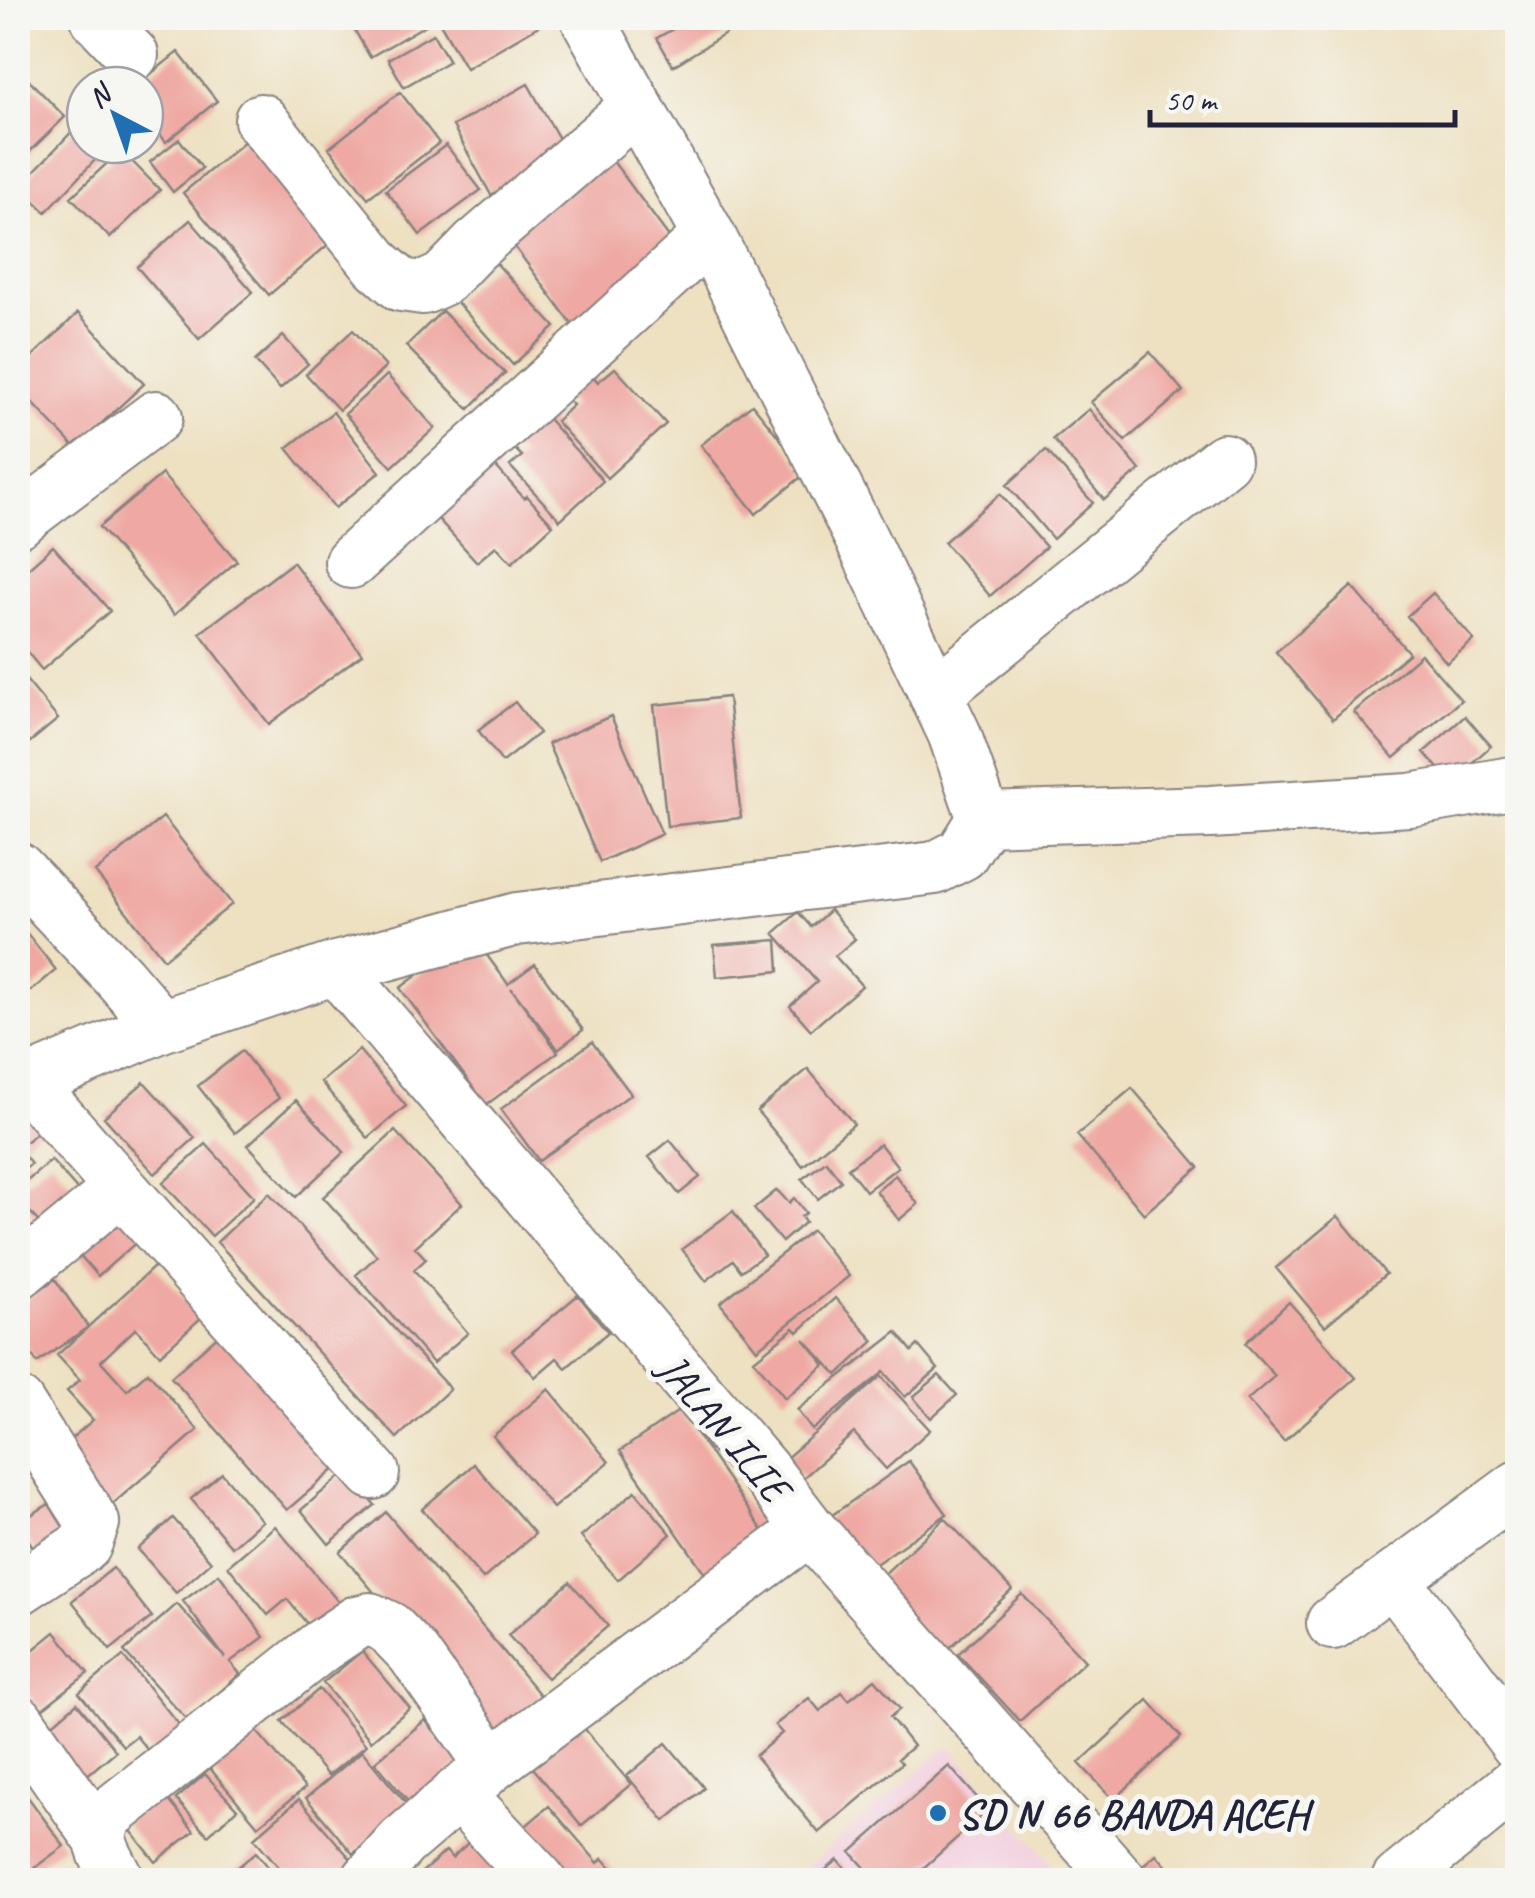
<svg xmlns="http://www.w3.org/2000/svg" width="1535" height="1898" font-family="Caveat,sans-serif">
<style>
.built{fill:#f3cfdf}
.building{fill:#efa8a3}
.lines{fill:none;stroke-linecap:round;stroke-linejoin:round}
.minor-casing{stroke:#88827e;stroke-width:56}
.minor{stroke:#fff;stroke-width:52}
.poi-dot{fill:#1f6fb2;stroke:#f6f6f2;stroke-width:4}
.labels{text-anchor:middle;stroke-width:10;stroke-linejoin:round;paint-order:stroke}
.street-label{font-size:42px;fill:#22223b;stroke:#f6f6f2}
.poi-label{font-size:42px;font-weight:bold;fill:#22223b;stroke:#f6f6f2;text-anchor:start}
</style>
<rect width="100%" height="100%" fill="#f6f6f2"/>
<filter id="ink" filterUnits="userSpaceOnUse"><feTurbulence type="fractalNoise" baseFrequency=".01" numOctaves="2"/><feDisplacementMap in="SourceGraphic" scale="20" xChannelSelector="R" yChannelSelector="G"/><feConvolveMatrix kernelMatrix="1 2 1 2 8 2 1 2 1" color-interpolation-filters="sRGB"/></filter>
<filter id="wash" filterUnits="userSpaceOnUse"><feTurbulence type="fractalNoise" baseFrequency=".0048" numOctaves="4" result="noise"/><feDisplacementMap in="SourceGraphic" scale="40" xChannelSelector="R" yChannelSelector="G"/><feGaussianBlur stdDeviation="2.25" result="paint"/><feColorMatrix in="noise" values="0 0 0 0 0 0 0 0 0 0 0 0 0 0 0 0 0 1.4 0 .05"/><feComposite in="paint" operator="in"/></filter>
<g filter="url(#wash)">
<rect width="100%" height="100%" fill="#eee1c2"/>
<!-- built -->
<path class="built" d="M949,1745L1065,1880H791Z"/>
<g id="blocks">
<!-- building -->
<path class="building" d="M353,18H426L429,23L370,57L349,20Z
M437,18H538L542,24L466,68Z
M673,18H747L748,20L673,66L657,38L678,26Z
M433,34L449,61L404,87L388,59Z
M178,52L217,101L166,142L145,115V85H137Z
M18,69L65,117L18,163Z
M528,84L567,153L491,195L453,126Z
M400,92L439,143L368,198L329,148Z
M83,120L85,122V145H109L46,212L19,187Z
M179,139L202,168L173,192L150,162Z
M246,140L331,242L269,295L183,193Z
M446,145L481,190L420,235L386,190Z
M121,150L160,190L110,238L71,197Z
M607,153L678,249L574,327L503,231Z
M190,220L253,292L199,339L137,267Z
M496,263L555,327L513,365L455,300Z
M442,311L505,373L469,409L406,346Z
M78,313L144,384L75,448L18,387V370Z
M353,330L386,367L339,410L306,374Z
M283,336L308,364L280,389L255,361Z
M1150,352L1183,391L1125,441L1091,402Z
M615,368L666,424L607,478L556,421L573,405L561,392L587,369L598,382Z
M387,375L435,428L392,467L345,414Z
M752,404L807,472L756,514L701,445Z
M1089,409L1140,470L1104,500L1053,439Z
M333,412L380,472L335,508L287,448Z
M542,412L603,481L560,520L510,466L522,456L508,442Z
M1046,450L1093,503L1053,539L1007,485Z
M490,460L524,498L527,496L553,525L512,563L496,546L477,562L432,512Z
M162,474L237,561L174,615L99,527Z
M1000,494L1046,547L990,596L944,542Z
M53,546L110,611L42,670L18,641V577Z
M293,562L362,654L269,724L200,633Z
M1352,586L1409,653L1333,719L1276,652Z
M1433,593L1474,640L1447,663L1407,616Z
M1421,654L1461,700L1394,758L1354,712Z
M18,670L58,719L18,752Z
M728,697L741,818L667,826L654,705Z
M515,702L539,733L502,762L478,730Z
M611,716L662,834L600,862L548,744Z
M1465,716L1491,746L1450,782L1424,752Z
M163,817L232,904L164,959L95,872Z
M830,910L855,939L835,956L862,986L811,1030L790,1006L817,982L774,933L798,912L811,927Z
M18,922L56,970L18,1002Z
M472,935L508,984L535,964L583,1030L558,1049L511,988L558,1052L486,1105L400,988Z
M777,940L779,971L717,977L714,945Z
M592,1042L631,1094L539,1161L501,1109Z
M359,1050L406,1106L368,1138L321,1082Z
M242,1051L279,1098L235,1133L198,1086Z
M808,1069L854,1124L803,1166L757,1111Z
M144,1082L195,1138L155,1174L104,1117Z
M1132,1088L1199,1167L1144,1214L1077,1135Z
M296,1100L344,1152L296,1197L248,1145Z
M29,1106L45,1126L18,1148L31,1164L18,1175V1115Z
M395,1131L462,1204L415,1247L426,1259L414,1270L468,1333L433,1363L356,1275L377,1256L323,1197Z
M670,1140L700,1177L679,1194L649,1157Z
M206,1144L254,1197L212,1236L163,1183Z
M880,1144L898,1167L866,1191L848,1168Z
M51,1160L86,1200L48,1233L18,1198V1189Z
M826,1161L841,1181L818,1199L802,1179Z
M895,1175L918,1204L899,1220L876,1191Z
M777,1190L789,1203L794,1198L806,1213L801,1217L805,1222L782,1242L754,1209Z
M269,1193L450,1389L397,1438L217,1242Z
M121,1204L147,1233L98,1276L72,1246Z
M733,1211L764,1255L741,1271L733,1260L706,1281L682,1249Z
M1338,1216L1386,1274L1325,1326L1276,1268Z
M812,1230L849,1276L757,1349L720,1303Z
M155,1266L202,1317L160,1355L136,1328L101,1361L127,1390L148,1372L198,1430L107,1509L57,1451L93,1420L67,1391L80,1380L57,1355Z
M55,1279L88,1327L37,1363L18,1334V1305Z
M578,1295L608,1332L566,1368L557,1358L535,1377L512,1350Z
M835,1298L874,1341L837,1375L804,1339L825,1365L785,1398L754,1360L794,1328L798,1332Z
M1289,1302L1356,1378L1284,1441L1247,1400L1275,1376L1245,1343Z
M897,1332L912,1351L918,1345L938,1369L905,1397L884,1372L812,1430L797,1410Z
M221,1333L337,1467L287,1510L171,1377Z
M939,1375L957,1395L931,1418L913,1397Z
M881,1376L930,1430L886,1469L854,1433L803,1478L785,1459Z
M549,1389L609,1462L553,1508L493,1436Z
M680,1410L770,1541L711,1582L620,1451Z
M909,1461L947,1514L863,1573L825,1520Z
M474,1464L535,1534L483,1579L422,1509Z
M347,1471L375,1505L329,1544L301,1510Z
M222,1473L262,1521L232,1547L191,1499Z
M635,1491L671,1534L618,1580L581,1537Z
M49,1504L75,1546L44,1565L18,1523Z
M386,1512L541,1696L494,1735L340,1552Z
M173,1518L211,1562L176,1593L138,1549Z
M945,1518L1012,1590L939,1658L871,1586Z
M275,1526L341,1605L312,1630L287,1599L268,1615L228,1566Z
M113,1568L152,1617L110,1650L72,1601Z
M219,1574L264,1637L230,1662L240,1674L188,1721L124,1651L177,1604L225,1658L183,1601Z
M570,1582L608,1626L547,1678L508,1635Z
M1022,1594L1085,1661L1020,1721L958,1654Z
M55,1632L88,1673L41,1710L18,1681V1662Z
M362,1651L410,1708L371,1741L323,1683Z
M123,1656L185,1732L154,1758L136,1736L123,1746L79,1693Z
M875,1679L900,1709L890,1717L913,1746L898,1759L902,1763L819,1833L755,1756L782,1733L775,1725L809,1698L820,1711L842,1692L849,1700Z
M319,1689L366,1745L328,1776L282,1721Z
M1148,1700L1181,1737L1114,1800L1079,1763Z
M77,1703L116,1751L79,1782L40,1735Z
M425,1720L461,1763L411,1805L375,1762Z
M578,1721L631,1784L581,1826L529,1763Z
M254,1728L305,1788L258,1826L208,1766Z
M666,1743L704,1788L665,1821L627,1776Z
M362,1751L409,1807L353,1854L306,1798Z
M949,1766L988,1810L910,1880H876L851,1852Z
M205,1774L237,1809L208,1835L176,1799Z
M22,1789L64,1846L18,1880V1792Z
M162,1792L194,1831L156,1862L124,1822Z
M299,1799L356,1865L337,1880H290L254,1838Z
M549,1806L598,1863L603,1858L622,1880H555L515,1835Z
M469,1842L500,1876L495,1880H413L446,1851L452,1858Z
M256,1852L279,1880H238L231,1873Z
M1156,1854L1178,1880H1140L1134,1873Z
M838,1860L855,1880H813Z"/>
</g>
</g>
<g filter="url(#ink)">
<use href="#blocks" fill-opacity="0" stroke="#88827e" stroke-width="2.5"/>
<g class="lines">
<!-- minor casing -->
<g class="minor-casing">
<path id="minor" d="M97,18L132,55
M261,120L378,265L401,285L423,288L443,279L475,246L636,107
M18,521L156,417
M351,562L709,236
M935,694L1224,460
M984,819L1210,812L1410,800L1518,782
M18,869L119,977L161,1026
M336,968L766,1473L809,1529L1120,1880
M27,1082L373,1473
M18,1087L161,1026L336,968L517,919L935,868L962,854L984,819L954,733L861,538L709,236L587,18
M18,1273L121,1188
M18,1404L93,1523L85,1545L18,1589
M1393,1579L1518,1745
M1333,1623L1518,1487
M18,1721L98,1836
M458,1793L539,1880
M118,1880C106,1853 91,1841 109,1814L320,1647L357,1622L370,1619L389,1628L413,1653L492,1765
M368,1880L402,1842L492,1765L809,1529
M1398,1880L1518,1782"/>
</g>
<!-- minor -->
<use href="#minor" class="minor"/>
</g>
</g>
<!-- markers -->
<circle class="poi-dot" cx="938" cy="1813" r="10"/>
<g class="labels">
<!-- street labels -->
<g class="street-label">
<text transform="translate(725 1427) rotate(50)" y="15">JALAN ILIE</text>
</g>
<!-- poi labels -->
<g class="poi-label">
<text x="958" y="1828">SD N 66 BANDA ACEH</text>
</g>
</g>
<!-- margin -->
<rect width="1535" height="1898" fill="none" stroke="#f6f6f2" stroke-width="60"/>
<!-- north arrow -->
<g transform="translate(115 115) rotate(319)"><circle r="48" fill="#f6f6f2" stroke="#a1a1a9" stroke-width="2.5"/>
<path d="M0-8L18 38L0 25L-18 38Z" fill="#1f6fb2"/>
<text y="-15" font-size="28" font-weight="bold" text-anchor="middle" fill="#22223b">N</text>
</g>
<!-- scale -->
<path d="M1150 110v15h305v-15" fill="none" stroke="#22223b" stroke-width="5"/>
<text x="1165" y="110" font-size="30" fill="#22223b" stroke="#f6f6f2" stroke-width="8" paint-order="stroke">50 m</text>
</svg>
